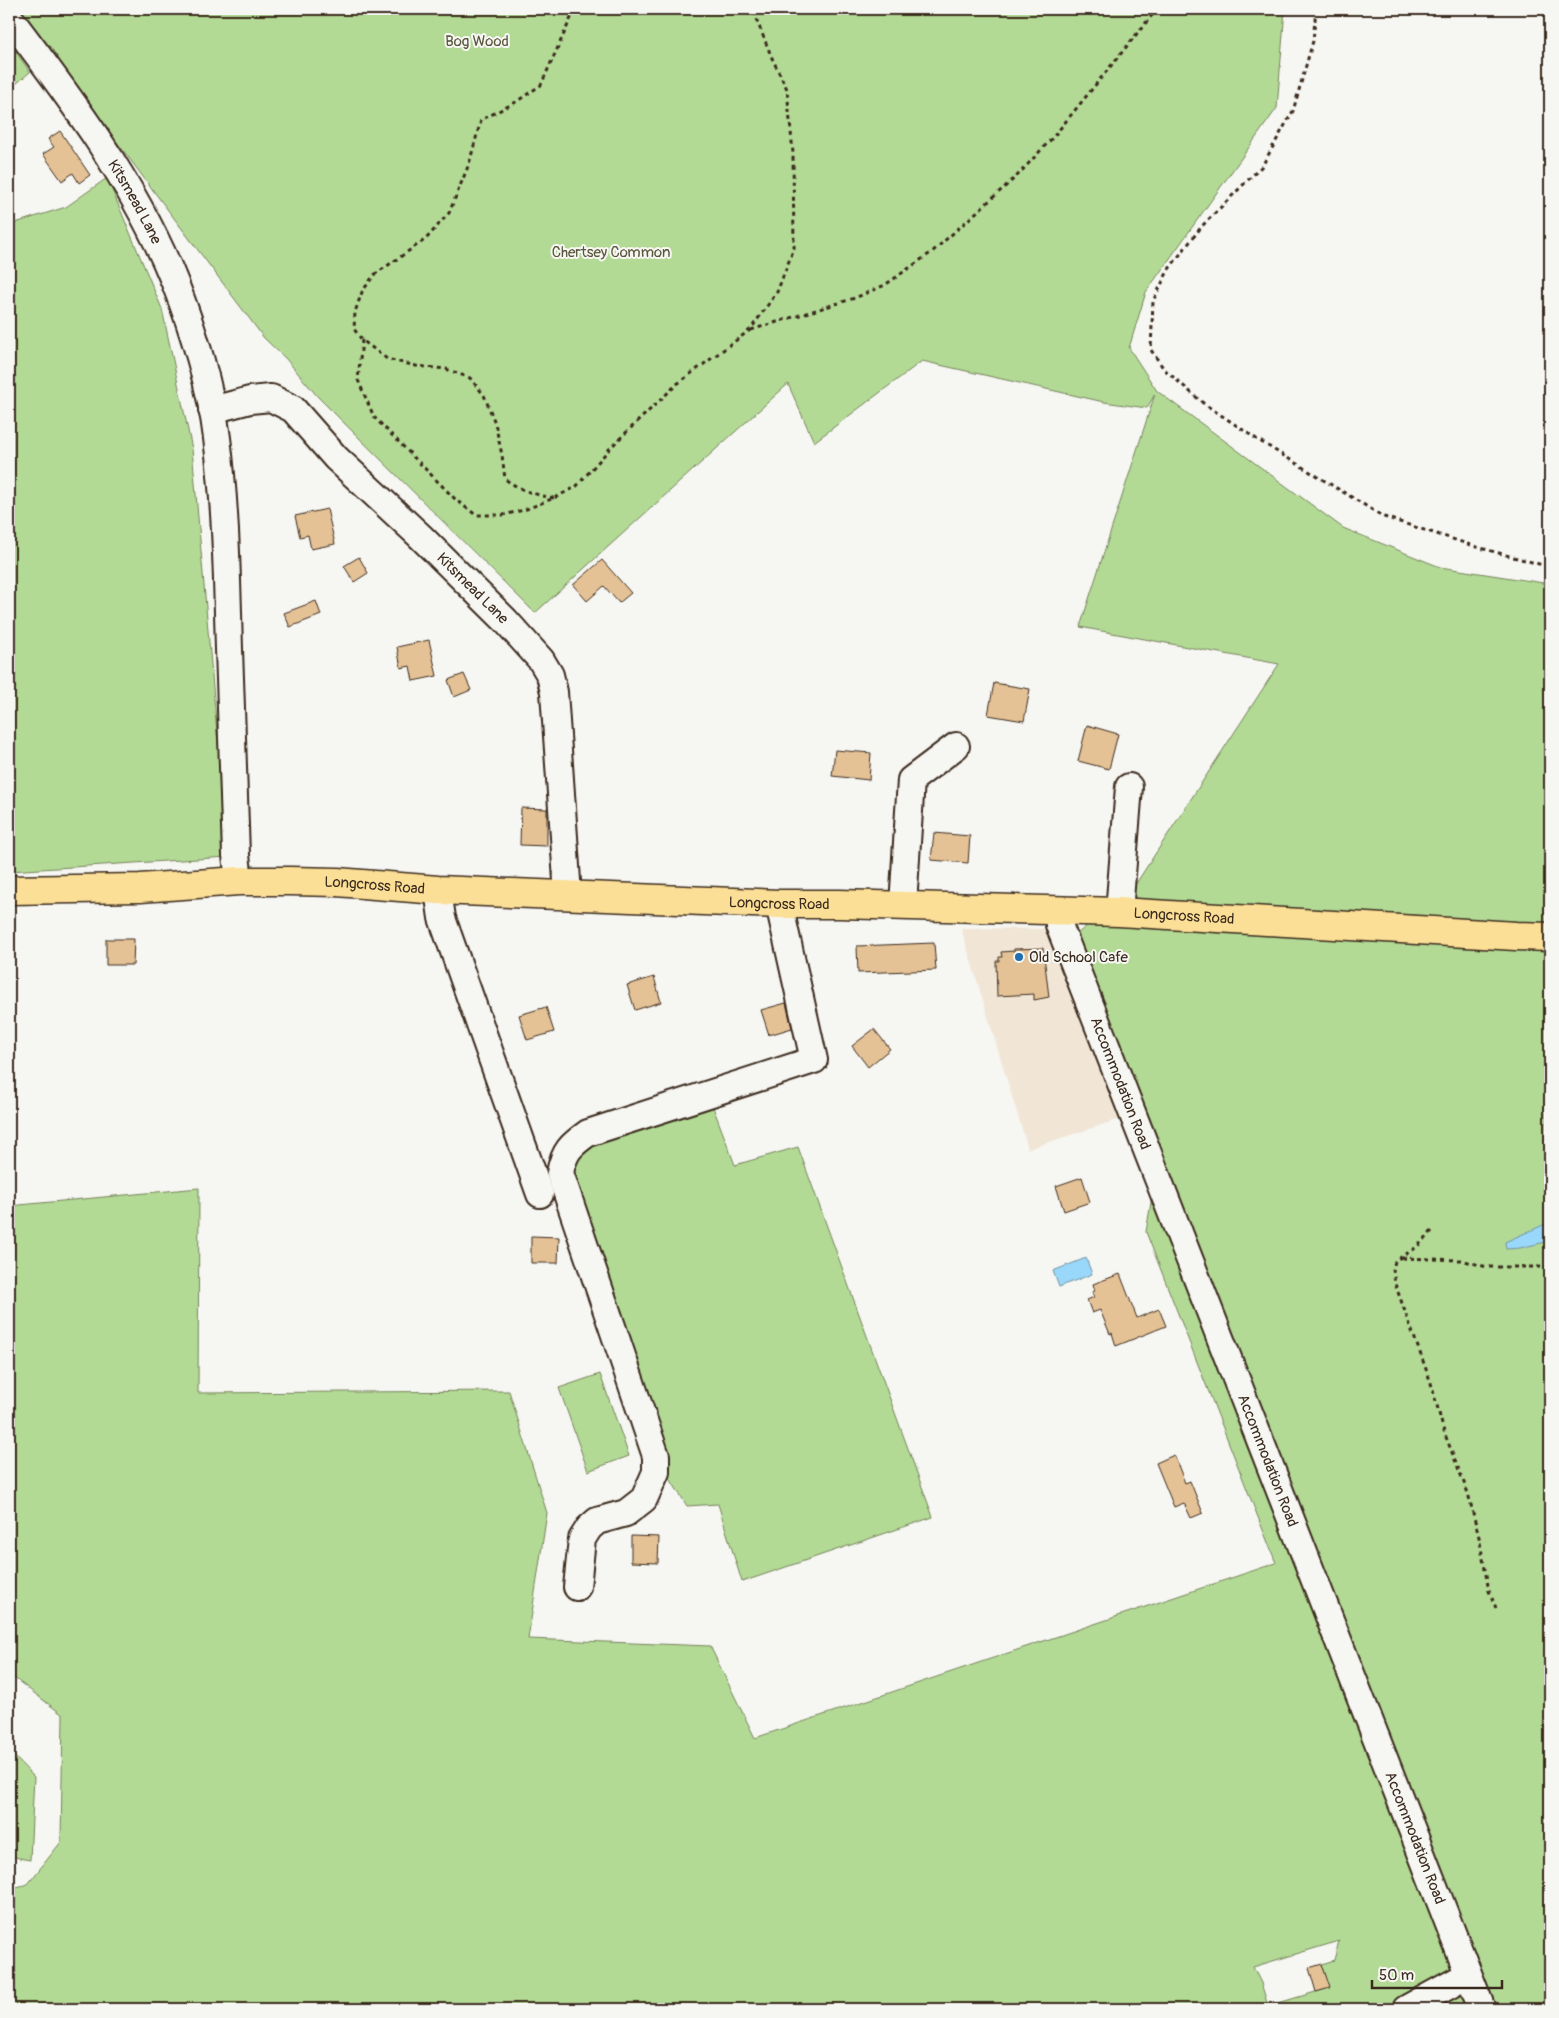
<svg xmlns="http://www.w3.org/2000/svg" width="1559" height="2018" font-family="Pangolin,sans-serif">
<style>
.built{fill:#f1e6d6}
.green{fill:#b2da95;stroke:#76825a;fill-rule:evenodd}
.water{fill:#99d8fa;stroke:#7392a2}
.building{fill:#e4c296;stroke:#3b2a1e}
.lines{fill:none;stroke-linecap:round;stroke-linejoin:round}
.minor-casing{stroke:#3b2a1e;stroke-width:30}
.major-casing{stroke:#3b2a1e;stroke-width:31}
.path{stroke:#3b2a1e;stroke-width:3;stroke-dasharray:4 4;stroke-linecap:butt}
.minor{stroke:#f6f6f2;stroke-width:26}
.major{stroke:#fbdf96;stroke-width:28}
.poi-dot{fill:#1f6fb2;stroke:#f6f6f2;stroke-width:2}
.labels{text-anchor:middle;stroke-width:4;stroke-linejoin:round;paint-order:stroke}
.park-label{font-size:15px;fill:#59563c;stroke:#f6f6f2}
.street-label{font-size:15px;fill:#3b2a1e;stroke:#f6f6f2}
.poi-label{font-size:15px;fill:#3b2a1e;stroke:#f6f6f2;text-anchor:start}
</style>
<rect width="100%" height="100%" fill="#f6f6f2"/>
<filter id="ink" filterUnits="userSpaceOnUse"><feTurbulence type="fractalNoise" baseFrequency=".02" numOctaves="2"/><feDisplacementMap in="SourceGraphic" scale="10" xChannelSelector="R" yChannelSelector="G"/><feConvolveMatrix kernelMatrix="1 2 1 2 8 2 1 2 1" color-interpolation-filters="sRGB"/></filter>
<g filter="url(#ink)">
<!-- built -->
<path class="built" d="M961,928L1055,929L1120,1119L1028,1149Z"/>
<!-- green -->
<path class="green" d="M17,9H1285L1277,108L1146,292L1129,348L1157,391L1343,528L1440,567L1550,584V2009H9V1889L28,1884L61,1842L63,1715L9,1674V1206L199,1188L198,1393L509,1391L547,1513L528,1639L710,1646L755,1738L1276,1563L1146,1232L1160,1149L1077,934L1135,885L1279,664L1080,627L1155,394L1147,408L1104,402L922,361L814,442L788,384L535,613L318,397L286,359L264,338ZM1339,1941L1334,1960L1322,1964L1329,1988L1268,2006L1261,1983L1253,1967Z
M9,42L30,72L9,90Z
M107,178L162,309L192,449L228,857L9,871V225L66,207Z
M708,1094L735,1165L798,1147L933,1517L742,1582L718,1504L687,1506L656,1456L563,1158Z
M600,1374L629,1456L588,1471L559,1388Z
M9,1751L34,1777L30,1860L9,1856Z"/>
<!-- water -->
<path class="water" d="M1550,1222V1241L1520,1248L1506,1249L1505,1242Z
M1086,1258L1092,1274L1059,1287L1053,1271Z"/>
<!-- building -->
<path class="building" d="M60,131L90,175L79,183L73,173L62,181L43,154L54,147L48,139Z
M327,509L335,544L311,549L308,535L300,537L295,516Z
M359,557L368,573L354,582L344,566Z
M602,560L631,593L619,603L604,586L587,601L573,585Z
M316,601L321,615L290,627L284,613Z
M429,640L437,676L413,681L410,666L401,668L397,647Z
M464,674L471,690L454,697L448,680Z
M994,683L1030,689L1024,721L988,715Z
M1087,725L1118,734L1109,769L1078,761Z
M835,750L871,753L869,780L832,776Z
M521,808L547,809V846L520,845Z
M934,833L970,836L968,863L931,860Z
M106,939H134L133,965H106Z
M934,943L936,970L858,973L857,946Z
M1043,948L1049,997L1034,1000V994L997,996L996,961H999V957H1002L1001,952L1014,951V949Z
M654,977L661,1002L635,1010L627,985Z
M786,1003L792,1028L769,1035L761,1010Z
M546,1007L554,1032L527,1040L519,1015Z
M874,1029L890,1049L868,1067L852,1046Z
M1082,1177L1090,1202L1064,1211L1056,1186Z
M531,1236L559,1237L558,1263H531Z
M1120,1274L1137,1318L1159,1309L1166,1326L1116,1346L1112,1333L1110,1334L1100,1310L1092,1313L1087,1300L1094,1297L1092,1292L1095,1291L1093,1284Z
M1174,1455L1185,1483L1190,1481L1203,1513L1191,1518L1184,1503L1174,1507L1156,1463Z
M631,1536L659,1537L658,1563L631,1562Z
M1322,1964L1330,1988L1316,1992L1309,1968Z"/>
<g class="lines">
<!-- minor casing -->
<g class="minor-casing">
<g id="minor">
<path id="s1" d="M9,17C72,100 136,185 175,283C193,329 211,388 217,438C226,508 227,579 229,649C231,718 234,786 236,855L239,881"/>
<path id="s2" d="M212,410L250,400L271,398L293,409L336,458L420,536L505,620L541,660L550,675L554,692L568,895"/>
<path d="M438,890L442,918L540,1194"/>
<path d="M903,905L911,780L956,746"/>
<path id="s3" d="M1057,910L1059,925L1482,2009"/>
<path d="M1119,912L1129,787"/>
<path d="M577,1587L582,1539L589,1528L597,1521L626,1513L644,1499L656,1472V1456L560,1173C564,1151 571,1145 588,1133L814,1060L779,904"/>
<path d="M1406,2009L1468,1975"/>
</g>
</g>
<!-- major casing -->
<g class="major-casing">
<g id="major">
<path id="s4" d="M9,890L140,888L239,881H290L337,882L438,890L779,904H839L1119,912L1516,936L1550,937"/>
</g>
</g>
<!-- path -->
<path class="path" d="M1316,9L1313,41L1293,111L1262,166L1202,226L1169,269L1153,301L1151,350L1164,369L1203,403L1258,440L1384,517L1477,547L1550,567
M751,330L855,298L885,285L932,252L1017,176L1054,136L1157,9
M362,340L358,380L374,417L457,501L476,515H503L524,510L554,498L576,487L612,446L677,384L750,330L777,292L794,248L793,153L787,89L772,58L755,16L756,9
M554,498C535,495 520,490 505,479L502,455L495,423L484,395L470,378L446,369L416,366L387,359L362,340L354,329L355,312L362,292L374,275L426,239L449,213L469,164L481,120L516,102L541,85L575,9
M1432,1231L1417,1247L1395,1261L1393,1269L1395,1284L1431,1383L1444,1432L1468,1493L1479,1537L1489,1591L1496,1608
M1402,1258L1461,1260L1487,1267H1550"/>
<!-- minor -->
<use href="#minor" class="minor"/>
<!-- major -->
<use href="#major" class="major"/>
</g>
</g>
<!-- markers -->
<circle class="poi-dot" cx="1019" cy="957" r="5"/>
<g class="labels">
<!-- park labels -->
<g class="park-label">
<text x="477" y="46">Bog Wood</text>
<text x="611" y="257">Chertsey Common</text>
</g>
<!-- street labels -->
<g class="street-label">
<text dy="5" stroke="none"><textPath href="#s1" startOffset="224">Kitsmead Lane</textPath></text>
<text dy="5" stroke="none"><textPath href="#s2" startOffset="339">Kitsmead Lane</textPath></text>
<text dy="5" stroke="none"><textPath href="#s4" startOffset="366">Longcross Road</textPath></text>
<text dy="5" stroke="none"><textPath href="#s4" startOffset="771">Longcross Road</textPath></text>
<text dy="5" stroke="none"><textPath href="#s4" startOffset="1176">Longcross Road</textPath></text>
<text dy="5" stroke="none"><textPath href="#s3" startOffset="185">Accommodation Road</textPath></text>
<text dy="5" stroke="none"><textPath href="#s3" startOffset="590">Accommodation Road</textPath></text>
<text dy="5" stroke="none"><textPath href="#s3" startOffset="995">Accommodation Road</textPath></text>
</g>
<!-- poi labels -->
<g class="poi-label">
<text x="1029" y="962">Old School Cafe</text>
</g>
</g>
<!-- margin -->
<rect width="1559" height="2018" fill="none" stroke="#f6f6f2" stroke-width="30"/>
<rect x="15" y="15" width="1529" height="1988" fill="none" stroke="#3b2a1e" stroke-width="2" filter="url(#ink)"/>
<!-- scale -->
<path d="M1372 1980v8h130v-8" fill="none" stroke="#3b2a1e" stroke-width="2.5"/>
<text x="1379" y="1980" font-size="15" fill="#3b2a1e" stroke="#f6f6f2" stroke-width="4" paint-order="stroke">50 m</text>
</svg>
